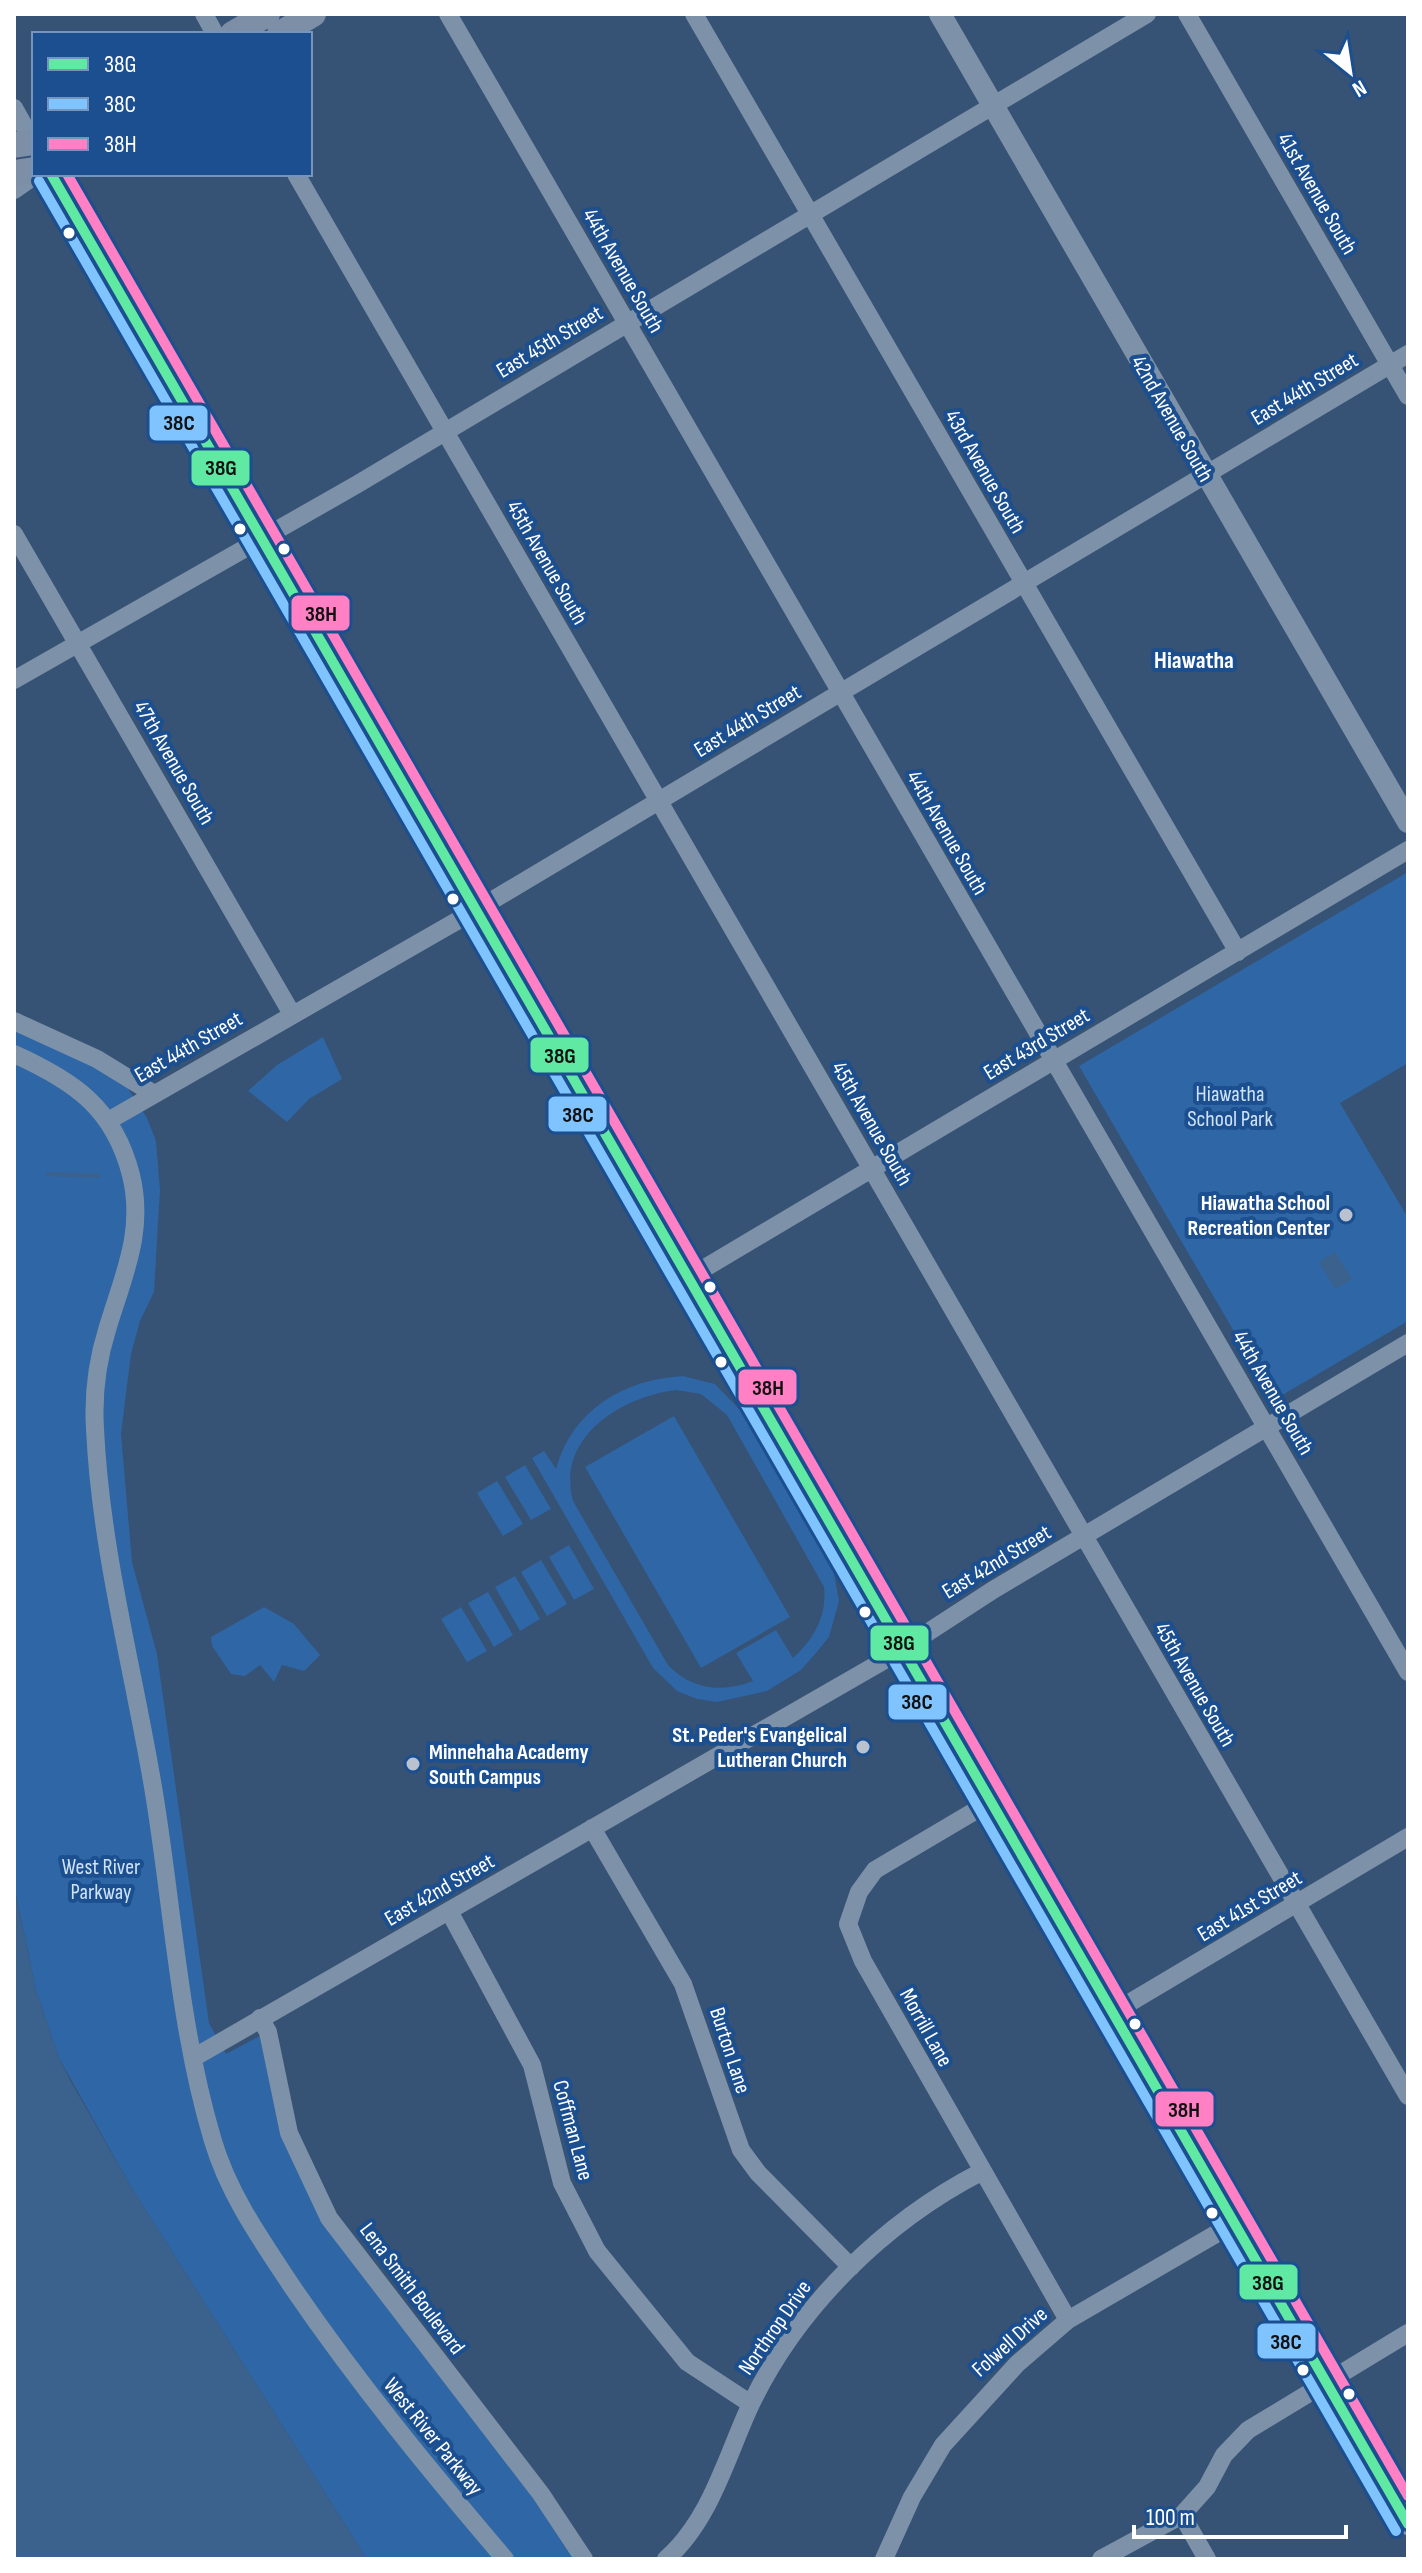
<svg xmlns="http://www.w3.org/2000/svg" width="1422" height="2573" font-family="'Sofia Sans Condensed',sans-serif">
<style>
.green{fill:#2f66a5;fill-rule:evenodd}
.water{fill:#3b618d}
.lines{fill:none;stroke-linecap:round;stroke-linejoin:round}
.stream{stroke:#3b618d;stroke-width:4}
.minor{stroke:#7d92a8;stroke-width:18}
.tertiary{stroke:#7d92a8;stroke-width:22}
.primary{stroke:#7d8ea7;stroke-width:26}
.bus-1-casing{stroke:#1b4f8f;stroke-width:16}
.bus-2-casing{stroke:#1b4f8f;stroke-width:16}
.bus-3-casing{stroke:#1b4f8f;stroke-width:16}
.bus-1{stroke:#60e9a3;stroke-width:10}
.bus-2{stroke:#80c4ff;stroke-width:10}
.bus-3{stroke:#ff80c5;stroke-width:10}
.bus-dot{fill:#fff;stroke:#1b4f8f;stroke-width:3}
.poi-dot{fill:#b9c2ce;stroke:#1b4f8f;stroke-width:3}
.labels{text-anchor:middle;stroke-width:8;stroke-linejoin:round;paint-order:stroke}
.street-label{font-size:22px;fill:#fff;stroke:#1b4f8f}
.park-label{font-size:22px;fill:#cfe3fa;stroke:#1b4f8f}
.poi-label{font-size:22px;font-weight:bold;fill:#fff;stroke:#1b4f8f;text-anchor:end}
.neighbourhood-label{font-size:24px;font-weight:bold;fill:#fff;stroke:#1b4f8f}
.line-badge{stroke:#1b4f8f;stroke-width:3}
.pale-badge-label{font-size:22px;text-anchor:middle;font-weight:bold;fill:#111}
</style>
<rect width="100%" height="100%" fill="#365274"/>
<!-- green -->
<path class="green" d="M1408,872V1063L1340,1103L1408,1218V1321L1274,1400L1079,1066Z
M14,1028L122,1079L147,1118L156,1141L160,1190L154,1292L140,1321L131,1354L121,1434L132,1562L157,1654L209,2023L226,2054L260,2036L281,2136L322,2223L534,2499L573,2559H367L131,2187L59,2058L36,1990L14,1886Z
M323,1037L342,1079L309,1099L287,1122L248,1091L277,1065Z
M683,1376L715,1384L741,1411L833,1568L839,1601L829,1637L816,1653L801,1670L767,1691L717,1702L697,1699L677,1691L653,1668L532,1458L544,1451L556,1469C572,1410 624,1379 683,1376ZM676,1390L701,1394L727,1415L824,1587C827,1616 814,1639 793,1658L776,1630L736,1653L753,1681C722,1693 692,1690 668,1665L573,1501C556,1437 621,1397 676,1390Z
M674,1416L790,1617L701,1668L585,1467Z
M525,1465L551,1509L531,1520L505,1477Z
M497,1481L523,1524L503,1536L477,1493Z
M569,1545L594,1589L574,1600L549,1557Z
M541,1560L567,1604L547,1616L521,1572Z
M515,1576L540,1619L520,1631L495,1587Z
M488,1592L513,1635L494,1647L468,1603Z
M264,1607L294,1624L320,1655L304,1671L282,1665L274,1682L260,1665L245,1676L231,1674L212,1646L211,1637Z
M461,1607L487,1651L467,1662L441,1619Z"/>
<!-- water -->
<path class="water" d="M1335,1252L1352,1279L1335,1289L1319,1262Z
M14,1887L36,1990L59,2058L70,2080L131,2187L367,2559H14Z"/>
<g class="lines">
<!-- stream -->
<path class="stream" d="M48,1174L99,1176"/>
<!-- minor -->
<path class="minor" d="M204,14L215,34
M448,14L1408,1672
M694,14L1238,952
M1187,14L1408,396
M14,108L33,142
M296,174L1408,2096
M14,190L37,174
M14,534L292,1014
M14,680L356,485L1147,14
M14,1021L97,1059L154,1094
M14,1054C74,1081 114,1108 131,1175C145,1232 123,1276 107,1330C97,1362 93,1396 95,1429C101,1554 134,1671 154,1793C173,1909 179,2028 213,2141C229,2195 262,2241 293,2288C358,2383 430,2471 505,2559
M108,1121L476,910L1408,354
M688,1278L1408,850
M990,1802L875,1870L859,1892L848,1924L863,1961L1068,2320
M592,1828L683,1984L741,2150L758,2173L851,2267
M449,1911L532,2065L562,2183L597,2251L687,2362L751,2404
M1114,2012L1408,1837
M260,2018L268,2032L289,2133L329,2218L541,2494L584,2559
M193,2058L890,1657L993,1590L1408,1343
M1182,2515L1207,2559
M666,2559C710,2521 726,2458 750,2406C797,2307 884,2222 981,2172
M884,2559L912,2497L943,2445L1017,2364L1068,2320L1233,2224
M1101,2559L1182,2515L1207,2487L1224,2455L1248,2430L1408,2333"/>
<!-- tertiary -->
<path class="tertiary" d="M940,14L1408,822
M51,174L1408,2524"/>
<!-- primary -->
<path class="primary" d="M233,34L267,14
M280,34L313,14
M14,145L34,142
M14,173L34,170"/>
<!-- bus-1 casing -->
<g class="bus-1-casing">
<path id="bus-1" d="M51,174L1408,2524"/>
</g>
<!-- bus-2 casing -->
<g class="bus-2-casing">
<path id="bus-2" d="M39,181L1396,2531"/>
</g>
<!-- bus-3 casing -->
<g class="bus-3-casing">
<path id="bus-3" d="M67,174L1408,2496"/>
</g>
<!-- bus-1 -->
<use href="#bus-1" class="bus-1"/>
<!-- bus-2 -->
<use href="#bus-2" class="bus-2"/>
<!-- bus-3 -->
<use href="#bus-3" class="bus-3"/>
</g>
<!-- markers -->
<g class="bus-dot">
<circle cx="69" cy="233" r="7"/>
<circle cx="240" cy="529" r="7"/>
<circle cx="284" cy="549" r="7"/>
<circle cx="453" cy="899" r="7"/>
<circle cx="710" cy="1287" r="7"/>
<circle cx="721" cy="1362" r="7"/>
<circle cx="865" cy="1612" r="7"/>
<circle cx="1135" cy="2024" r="7"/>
<circle cx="1212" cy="2213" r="7"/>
<circle cx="1303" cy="2370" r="7"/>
<circle cx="1349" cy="2394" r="7"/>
</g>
<g class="poi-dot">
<circle cx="1346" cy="1215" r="8"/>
<circle cx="863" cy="1747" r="8"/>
<circle cx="413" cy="1764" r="8"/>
</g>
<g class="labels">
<!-- street labels -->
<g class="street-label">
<text transform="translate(1318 193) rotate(60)" y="8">41st Avenue South</text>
<text transform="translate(624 270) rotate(60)" y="8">44th Avenue South</text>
<text transform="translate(549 341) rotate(-31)" y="8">East 45th Street</text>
<text transform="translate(1304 388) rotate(-31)" y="8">East 44th Street</text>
<text transform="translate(1173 418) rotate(60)" y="8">42nd Avenue South</text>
<text transform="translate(986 471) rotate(60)" y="8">43rd Avenue South</text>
<text transform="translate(548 562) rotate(60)" y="8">45th Avenue South</text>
<text transform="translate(747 720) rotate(-31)" y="8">East 44th Street</text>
<text transform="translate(175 762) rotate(60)" y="8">47th Avenue South</text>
<text transform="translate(948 832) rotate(60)" y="8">44th Avenue South</text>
<text transform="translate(1036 1043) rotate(-31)" y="8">East 43rd Street</text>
<text transform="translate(188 1046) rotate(-30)" y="8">East 44th Street</text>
<text transform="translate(873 1123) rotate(60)" y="8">45th Avenue South</text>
<text transform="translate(1274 1392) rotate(60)" y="8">44th Avenue South</text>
<text transform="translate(996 1561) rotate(-31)" y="8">East 42nd Street</text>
<text transform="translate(1196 1684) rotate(60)" y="8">45th Avenue South</text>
<text transform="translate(439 1889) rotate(-30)" y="8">East 42nd Street</text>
<text transform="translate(1249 1905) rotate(-31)" y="8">East 41st Street</text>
<text transform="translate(927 2027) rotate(61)" y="8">Morrill Lane</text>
<text transform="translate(731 2050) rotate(72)" y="8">Burton Lane</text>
<text transform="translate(574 2130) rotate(75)" y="8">Coffman Lane</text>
<text transform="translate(413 2288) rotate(53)" y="8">Lena Smith Boulevard</text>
<text transform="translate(774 2327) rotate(-55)" y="8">Northrop Drive</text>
<text transform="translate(1009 2341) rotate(-42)" y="8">Folwell Drive</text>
<text transform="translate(434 2436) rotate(51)" y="8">West River Parkway</text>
</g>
<!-- park labels -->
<g class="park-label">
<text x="1230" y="1101">Hiawatha<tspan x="1230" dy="25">School Park</tspan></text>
<text x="101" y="1874">West River<tspan x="101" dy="25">Parkway</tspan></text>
</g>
<!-- poi labels -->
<g class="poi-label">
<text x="1330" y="1210">Hiawatha School<tspan x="1330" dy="25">Recreation Center</tspan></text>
<text x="847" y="1742">St. Peder's Evangelical<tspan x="847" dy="25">Lutheran Church</tspan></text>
<text x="429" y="1759" text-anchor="start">Minnehaha Academy<tspan x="429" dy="25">South Campus</tspan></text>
</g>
<!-- neighbourhood labels -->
<g class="neighbourhood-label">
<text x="1194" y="668">Hiawatha</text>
</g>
</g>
<g class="line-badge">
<rect x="148" y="404" width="61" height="38" rx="8" fill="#80c4ff"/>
<rect x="190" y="449" width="61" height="38" rx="8" fill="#60e9a3"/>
<rect x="290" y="594" width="61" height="38" rx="8" fill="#ff80c5"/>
<rect x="529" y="1036" width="61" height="38" rx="8" fill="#60e9a3"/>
<rect x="547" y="1095" width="61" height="38" rx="8" fill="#80c4ff"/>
<rect x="737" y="1368" width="61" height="38" rx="8" fill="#ff80c5"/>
<rect x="869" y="1624" width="61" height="38" rx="8" fill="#60e9a3"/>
<rect x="887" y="1683" width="61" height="38" rx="8" fill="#80c4ff"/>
<rect x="1154" y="2090" width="61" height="38" rx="8" fill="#ff80c5"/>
<rect x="1238" y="2263" width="61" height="38" rx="8" fill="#60e9a3"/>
<rect x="1256" y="2322" width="61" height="38" rx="8" fill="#80c4ff"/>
</g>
<g class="pale-badge-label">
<text x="179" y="430">38C</text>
<text x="221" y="475">38G</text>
<text x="321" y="621">38H</text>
<text x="560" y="1063">38G</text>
<text x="578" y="1122">38C</text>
<text x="768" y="1395">38H</text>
<text x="899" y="1650">38G</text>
<text x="917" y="1709">38C</text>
<text x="1184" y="2117">38H</text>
<text x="1268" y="2290">38G</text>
<text x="1286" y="2349">38C</text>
</g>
<!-- border -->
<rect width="1422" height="2573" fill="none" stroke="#ffffff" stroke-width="32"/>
<!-- legend -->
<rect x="32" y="32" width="280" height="144" fill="#1b4f8f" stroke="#7695bc" stroke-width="2"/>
<rect x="48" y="58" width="40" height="12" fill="#60e9a3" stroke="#7695bc" stroke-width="2"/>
<text x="104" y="72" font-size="24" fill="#ffffff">38G</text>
<rect x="48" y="98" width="40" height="12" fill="#80c4ff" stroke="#7695bc" stroke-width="2"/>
<text x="104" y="112" font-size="24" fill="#ffffff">38C</text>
<rect x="48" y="138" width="40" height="12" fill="#ff80c5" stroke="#7695bc" stroke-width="2"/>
<text x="104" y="152" font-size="24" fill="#ffffff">38H</text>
<!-- north arrow -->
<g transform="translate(1350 72) rotate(150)" stroke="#1b4f8f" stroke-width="6" paint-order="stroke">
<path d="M0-6L14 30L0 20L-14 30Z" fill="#ffffff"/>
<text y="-12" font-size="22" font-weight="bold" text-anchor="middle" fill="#ffffff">N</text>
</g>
<!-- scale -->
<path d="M1134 2525v12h212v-12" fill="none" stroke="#ffffff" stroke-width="4"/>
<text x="1146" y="2525" font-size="24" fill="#ffffff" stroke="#1b4f8f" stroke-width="6" paint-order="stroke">100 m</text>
</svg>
